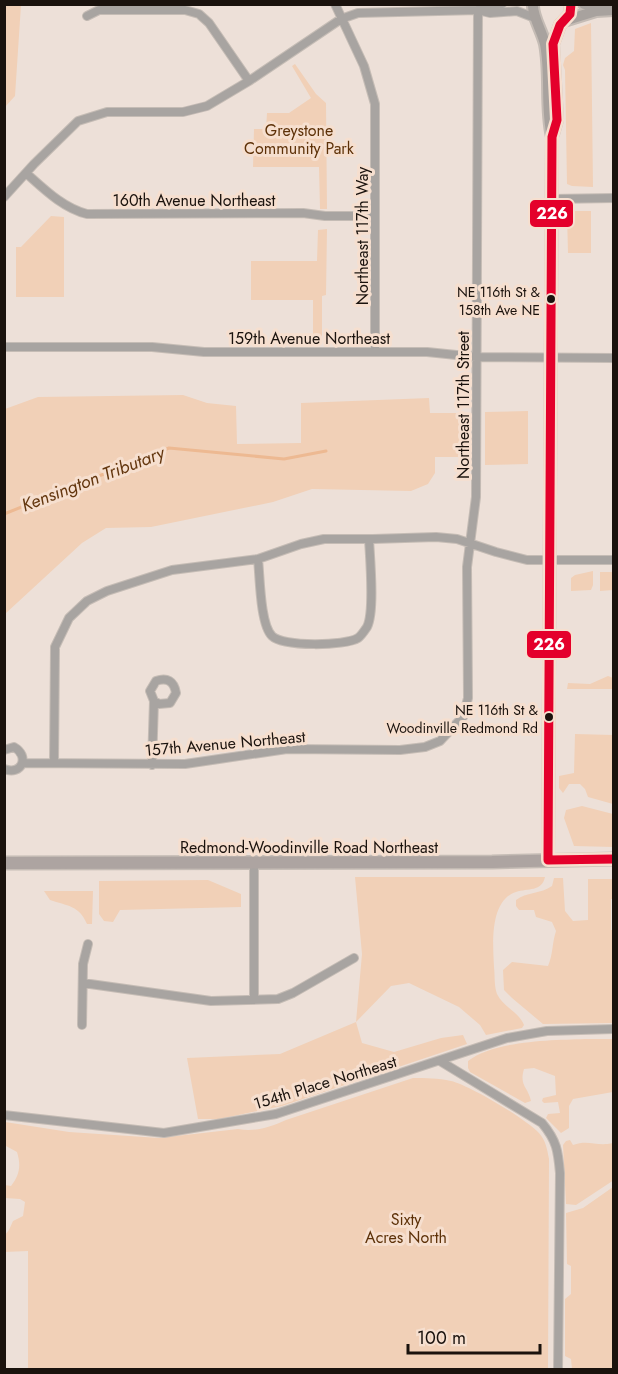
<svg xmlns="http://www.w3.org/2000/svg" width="618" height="1374" font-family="Jost,sans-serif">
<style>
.green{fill:#f1d0b7}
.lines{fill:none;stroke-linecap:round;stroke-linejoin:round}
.stream{stroke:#edb992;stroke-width:3}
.street-casing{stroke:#c5bcb5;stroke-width:10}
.secondary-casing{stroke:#c5bcb5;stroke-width:14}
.primary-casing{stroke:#c5bcb5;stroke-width:15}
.street{stroke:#a8a4a1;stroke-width:8}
.secondary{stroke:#a8a29e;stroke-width:10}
.primary{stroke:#ada4a1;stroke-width:12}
.bus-1-casing{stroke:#f6dfcf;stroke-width:14}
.bus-1{stroke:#e4002b;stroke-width:9}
.bus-dot{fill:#1a120d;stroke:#f6dfcf;stroke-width:2}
.labels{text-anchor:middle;stroke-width:6;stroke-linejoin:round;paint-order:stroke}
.bus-label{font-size:14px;fill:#1a120d;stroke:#f6dfcf;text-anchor:end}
.park-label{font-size:16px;fill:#5d3108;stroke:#f6dfcf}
.street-label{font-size:16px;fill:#1a120d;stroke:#f6dfcf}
.water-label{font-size:18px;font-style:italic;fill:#63360e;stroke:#f6dfcf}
.line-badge{stroke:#f6dfcf;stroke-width:2}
.badge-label{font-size:16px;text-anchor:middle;font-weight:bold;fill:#fff}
</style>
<rect width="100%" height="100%" fill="#ede0d8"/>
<!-- green -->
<path class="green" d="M5,4L21,5L15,96L5,107Z
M591,23L593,187L572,186L567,184L565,70L563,65L565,58L574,51L575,29Z
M295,64L316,94L326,103L327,209H320L319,167H253L254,129H266L267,113H289L311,98L292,66Z
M572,211H591V253H568L567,215Z
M51,216L64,217V297H16V247H21Z
M327,229L326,295L322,296V341L313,342V300H251V261H317L318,230Z
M183,395L207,403L236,406L237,444L301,443V403L429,398L430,413H466V457H435V473L428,484L411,491L312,489L273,502L151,527L106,528L82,543L5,614V409L38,397Z
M528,411V464L485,465V412Z
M593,571V585L591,590L571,591V578L575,575Z
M600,572H613V590L600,591Z
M608,676L613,678V689H567L568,683L590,684Z
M575,734L613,735V804L588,797L585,789L580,784H569L563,793L559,788V776L574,773Z
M582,806L613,814V847L574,846L564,818L566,810Z
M355,877H545C542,892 528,888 516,892C489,901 493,945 494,967C495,975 494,986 497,994C503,1007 519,1012 524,1025L522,1028L486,1035L480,1025L459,1007L409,983L391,986L356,1022L362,1043L394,1052L441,1038L463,1035L467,1044L282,1106L219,1119H198L187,1058L280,1054L356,1022L362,954Z
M554,878H563L565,911L573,921L588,920V879H613V899H611V930H614L613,1023L543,1024L512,998L504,990L503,970L512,962L548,966C553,955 552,943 556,931L552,922L536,917L534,910H519L516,906V900C526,892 541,894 552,886Z
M208,880L241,894V907L120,910L113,922L104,921L99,914V881Z
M44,891H93L92,924H87C79,905 67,906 50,900Z
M589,1039H613V1092L573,1099L569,1106V1128L561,1133L546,1118L548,1114L560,1113L558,1102L544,1103L542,1101L543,1098L556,1095L555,1076L534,1068L524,1069C519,1086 528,1087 531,1101L525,1103L470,1072L468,1068V1061C495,1040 556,1040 589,1039Z
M413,1078C426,1078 438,1078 451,1081C469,1085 526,1119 539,1133C546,1141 547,1149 549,1159L548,1369H28V1251L4,1252L5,1235L9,1230L13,1221L23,1216L25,1202L20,1199L5,1198V1185L11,1186C20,1175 21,1165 17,1152L6,1146L5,1122L69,1132L159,1138L238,1129C256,1132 270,1127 286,1120Z
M570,1140L573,1145C589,1139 596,1147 613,1143L614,1180L576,1205L566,1204L563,1145L566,1141Z
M613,1187V1369H572L571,1359L565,1356V1299L571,1294V1266L567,1264L566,1213L583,1208Z"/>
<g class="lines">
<!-- stream -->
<path class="stream" d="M4,514L169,448L284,459L326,451"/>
<!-- street casing -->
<g class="street-casing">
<path id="street" d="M335,4L364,66L375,104V351
M479,9L490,5L502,4
M87,16L99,10H185L199,14L209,23L249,81
M26,173C44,189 63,208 87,214L303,213L325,216H375
M4,197L34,164L78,121L107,112H183L207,106L249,81L341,19L358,13L478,10L490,13L517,11L535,18
M552,199L614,198
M4,347H152L204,352H427L476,357L614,358
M258,559C260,577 260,624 272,636C283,647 345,646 358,638C361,636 365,630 367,627C375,612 370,559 369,539
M4,750L14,747C30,756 22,776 4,769
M23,763L185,764L287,749L400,750L425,747L440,741L456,724L463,717L468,698L467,567L476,497L478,10
M54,763L55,647L69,618L87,601L107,591L172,570L258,559L301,544L324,539H373L436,537L457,539L496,552L527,560H614
M152,765L154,701L150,691L156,681C167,677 174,681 176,693L170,703L159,704L154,701
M254,864V1000
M83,983L211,1001L278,999L293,993L354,958
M82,1025L83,964L88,944
M440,1061L542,1123C557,1141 558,1151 560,1173L558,1370
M4,1115L164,1133L276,1114L507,1038L547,1031L614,1029"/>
</g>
<!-- secondary casing -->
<g class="secondary-casing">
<path id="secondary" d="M533,4C532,16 542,31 545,44C551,75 545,107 552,137L548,860
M584,4H599
M567,20L596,11L614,10
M553,134L557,120L553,44L560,25L570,14L571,4"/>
</g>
<!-- primary casing -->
<g class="primary-casing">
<path id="primary" d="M4,863L492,862L614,859"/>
</g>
<!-- street -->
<use href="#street" class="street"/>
<!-- secondary -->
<use href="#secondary" class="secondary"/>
<!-- primary -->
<use href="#primary" class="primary"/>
<!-- bus-1 casing -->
<g class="bus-1-casing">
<path id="bus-1" d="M548,860L552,137L557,120L553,44L560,25L570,14L571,4
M548,860L614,859"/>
</g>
<!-- bus-1 -->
<use href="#bus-1" class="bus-1"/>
</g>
<!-- markers -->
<g class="bus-dot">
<circle cx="551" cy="299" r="5"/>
<circle cx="549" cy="717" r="5"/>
</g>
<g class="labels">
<!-- bus labels -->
<g class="bus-label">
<text x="540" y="297">NE 116th St &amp;<tspan x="540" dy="18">158th Ave NE</tspan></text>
<text x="538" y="715">NE 116th St &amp;<tspan x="538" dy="18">Woodinville Redmond Rd</tspan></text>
</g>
<!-- park labels -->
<g class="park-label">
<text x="299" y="136">Greystone<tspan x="299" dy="18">Community Park</tspan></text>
<text x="406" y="1225">Sixty<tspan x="406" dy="18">Acres North</tspan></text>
</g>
<!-- street labels -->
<g class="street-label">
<text x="194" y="206">160th Avenue Northeast</text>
<text transform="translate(362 236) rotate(-90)" y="6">Northeast 117th Way</text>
<text x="309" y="344">159th Avenue Northeast</text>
<text transform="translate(463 405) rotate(-90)" y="6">Northeast 117th Street</text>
<text transform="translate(225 743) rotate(-5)" y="6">157th Avenue Northeast</text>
<text x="309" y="853">Redmond-Woodinville Road Northeast</text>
<text transform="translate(325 1082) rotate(-17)" y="6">154th Place Northeast</text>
</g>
<!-- water labels -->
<g class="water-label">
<text transform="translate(93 479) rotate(-21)" y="6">Kensington Tributary</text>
</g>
</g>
<g class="line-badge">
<rect x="529" y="199" width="45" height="29" rx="6" fill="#e4002b"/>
<rect x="526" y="630" width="46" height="29" rx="6" fill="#e4002b"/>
</g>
<g class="badge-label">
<text x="552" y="219">226</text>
<text x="549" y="650">226</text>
</g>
<!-- border -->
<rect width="618" height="1374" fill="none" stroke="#1a120d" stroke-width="12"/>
<!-- scale -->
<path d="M408 1344v9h132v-9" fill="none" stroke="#1a120d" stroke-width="3"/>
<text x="417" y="1344" font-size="18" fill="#1a120d" stroke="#f6dfcf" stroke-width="4.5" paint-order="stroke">100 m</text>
</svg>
